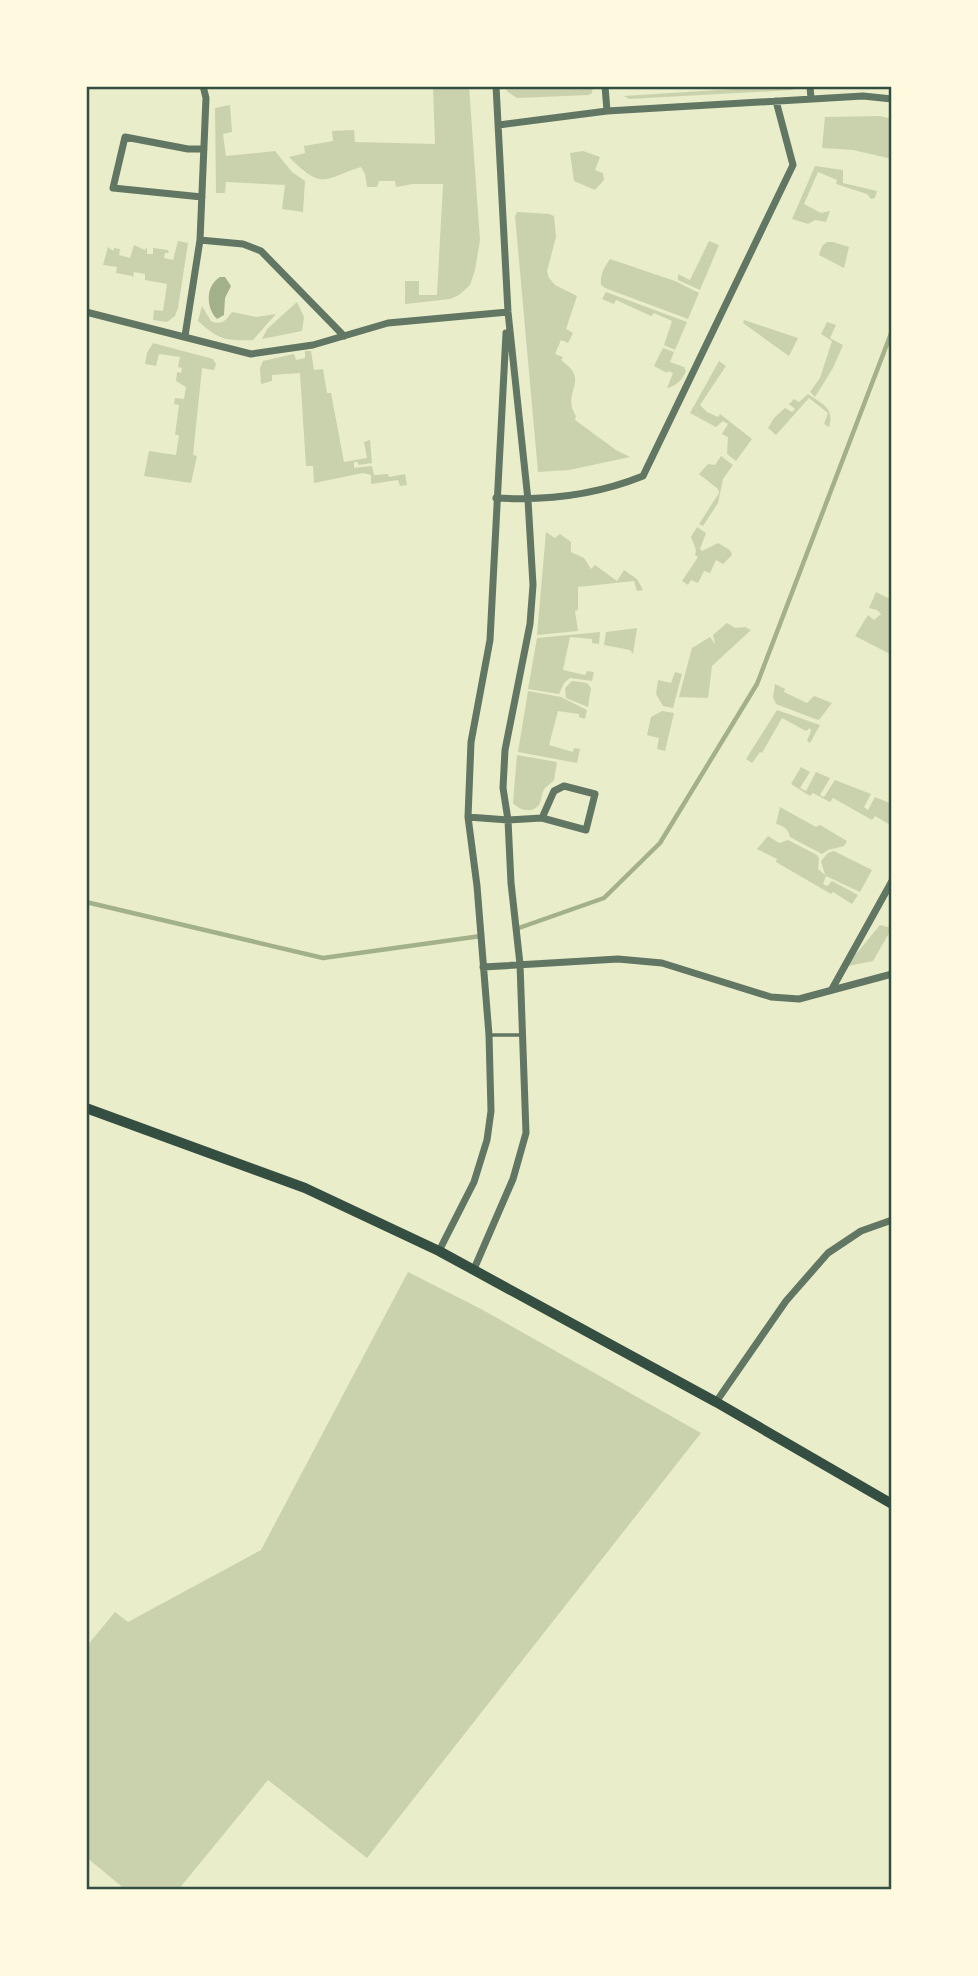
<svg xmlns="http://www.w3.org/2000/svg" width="978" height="1976" font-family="Mulish,sans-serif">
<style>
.green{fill:#cad2ad}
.water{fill:#a3b18a}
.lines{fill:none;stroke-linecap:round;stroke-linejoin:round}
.stream{stroke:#a3b18a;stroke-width:4.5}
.service{stroke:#617663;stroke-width:3.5}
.minor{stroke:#617663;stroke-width:7}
.secondary{stroke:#344e41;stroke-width:10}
.neatline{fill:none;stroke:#344e41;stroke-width:2.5}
</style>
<rect width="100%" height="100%" fill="#e9edc9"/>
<!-- green -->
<path class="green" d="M433,86H469L480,240L475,270L470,285L459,295L450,299L405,304V281H419V295H437L443,184H413L396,187L395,181H379L377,187H367L365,174L361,167C323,179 323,191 289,157L305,153L304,146L333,141L332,131L354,130L355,142L435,144Z
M504,86H593L592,93L589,95L517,98L508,92Z
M779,86L798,87L792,90L629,99L624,96Z
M230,105L232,132L223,134L226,156L275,151L292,172L305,181L303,212L282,209L285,185L226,182L225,193H216L215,108Z
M880,116L892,119V159L853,150L822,148L825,117Z
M583,151L600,157L595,170L603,173L604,180L595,190L574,181L570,153Z
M815,166L843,170V183L877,191L875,198L871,199L867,194L836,184L837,180L818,172L804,204L821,213L830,211L826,222L815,220L808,224L792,219Z
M517,212L549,214L554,216L556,237L547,271L549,278L555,285L577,296L566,329L573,333L568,343L561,340L555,354L563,357L561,360C592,382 560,391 576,416L575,420L616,450L630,457L569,470L538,472L515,216Z
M178,241L188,243L178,308L175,316L167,322L153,320L154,310L163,311L167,284L145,280V274L134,272L133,278L132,276L116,273L117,267L103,265L108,247L113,251L114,248L120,249L119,255L130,258L134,245L145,250L147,247V254H153V248L168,250L169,253H165L164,258L173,260Z
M709,241L719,245L700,290L678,280V274L690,280Z
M827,242H833L849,247L844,268L819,255L822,246Z
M610,259L675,281L699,293L688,319L605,288L601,285C600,274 604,268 610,259Z
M606,292L687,322L675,350L664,345L672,321L654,313L651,316L616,300L614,304L602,299Z
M297,302L304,317L302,331L262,339L267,329Z
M202,306L211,321C222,326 226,320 232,312L256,317L276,314L253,340C226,341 219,340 198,321Z
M744,320L798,338L789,356L743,323Z
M827,322L836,325L830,338L843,345L833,368L815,397L810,392L820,378L832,341L821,334Z
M153,343L213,359L216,364L214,370L202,368L193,455L197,456L191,483L144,476L149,451L176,455L179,435H175L179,405L174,404L175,398L184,399L186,387L176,381L177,372L181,373L182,368L178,367L180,357L159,354L156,366L145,364L147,353Z
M663,348L674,352L670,362L684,367L686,371C683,379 675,387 667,388L673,373L668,371L667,373L654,366Z
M305,351H311L314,370L323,369L327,393H331L344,462L367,458L364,442L370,440L372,463L359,465L357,462H354V468L372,466L374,475L388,474L389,477L405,474L407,485L400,486L398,480L371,484V475L363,473L314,483L313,466H306L300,373L272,375V381L261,384L260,368L263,361L294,354L296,360L305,358Z
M719,361L726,366L700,405L707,412L718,417L720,414L752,439L736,461L727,454L728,437L722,434L728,424L723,421L716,427L690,413Z
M808,394C822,404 835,408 829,427L824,424L828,413L809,398L776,435L768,428L774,418L785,408L792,412L795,409L789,404L794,399L799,402Z
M721,456L733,465L723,479L718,503L703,526L699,524L719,493L718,489L699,474L708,464L715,465Z
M697,527L706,533L700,549L702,551L718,543L730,550L732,555L723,564L716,560L710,573L704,571L698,583L691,580L688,585L682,581L698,557L695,555L696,550L691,537Z
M546,532L555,538L560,534L571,542V552L584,558L591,569L595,565L617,581L624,570L637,579L643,590L637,591L634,581L578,587V610L575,611L578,631L537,635Z
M876,592L892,600V655L855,636L868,615L874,620L881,614L877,610L869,608Z
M727,623L735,628L745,627L751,630L712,666L708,698L679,697L692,648L710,637L715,644L713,635Z
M637,628L633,654L630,650L604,645L606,632Z
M600,632L599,644L592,643V639L570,637L563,670L585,675L587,671L594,672L592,681L570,678L564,683L559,694L528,689L537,638Z
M675,672L682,674L673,708L663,706L656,694L658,680L671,683Z
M572,681L587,683L591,688L588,707L566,698L565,688Z
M775,684L785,689L784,692L807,703L814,696L832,703L819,720L815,719L776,704L773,697Z
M528,691L561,697L587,710L585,719L579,717V714L558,711L549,745L573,752L574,748L580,749L577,763L518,752Z
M777,710L820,725L810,743L807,741L811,731L810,728L806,731L782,718L762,753L760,752L752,763L746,759Z
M662,711L674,713L665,751L657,749L659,738L647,735L651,717Z
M517,755L557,762L554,780C552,783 548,785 545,788C541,793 542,800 539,805C532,814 519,810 513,803Z
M801,767L810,772L800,788L806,791L816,772L830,778L820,795L824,797L835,780L871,794L864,807L868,810L875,797L892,804V826L875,816L872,820L833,798L830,802L813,793L810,796L791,784Z
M780,807L816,827L820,825L847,841L844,846L828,850L822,854L790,837C789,830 783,825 776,824Z
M768,836L779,843L788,840L817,855L819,859L818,869L825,875L821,861L828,853L834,851L872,870L860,892L826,876L823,884L827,886L832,881L858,895L852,904L833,892L831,894L776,862L777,859L757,849Z
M880,925L892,928L873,961L848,966L847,965Z
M408,1272L481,1309L701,1433L367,1858L268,1780L178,1890H126L86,1857V1647L115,1612L128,1622L261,1550Z"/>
<!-- water -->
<path class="water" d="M220,277H225L231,286L225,298L224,315L217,319C206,308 205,286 220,277Z"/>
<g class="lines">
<!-- stream -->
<path class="stream" d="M86,902L323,958L481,936
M516,929L604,898L660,843L757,684L892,331"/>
<!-- service -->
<path class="service" d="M491,1035H522"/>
<!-- minor -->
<path class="minor" d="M605,86L607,111
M810,86L811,99
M499,125L607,111L863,96L892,99
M202,197L113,188L125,137L188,149H204
M200,240L243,244L261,251L344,336
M86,312L251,354L313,345L388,323L508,312
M185,336L200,240L206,98L203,86
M496,498C547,501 596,495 643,476L793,165L776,101
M468,817L508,820L542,818L586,830L595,794L564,786L554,791L542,818
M483,967L618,959L662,963L771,997L799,999L892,974
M832,989L892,881
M439,1251L474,1182L487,1140L491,1111L489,1035L477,886L468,817L471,742L490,640L506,333
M474,1269L513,1179L526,1133L520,964L511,883L508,820L503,788L505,750L530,624L533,585L528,500L508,312L496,86
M716,1402L786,1301L828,1253L861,1231L892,1220"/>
<!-- secondary -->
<path class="secondary" d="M86,1108L305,1188L439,1251L716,1402L892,1504"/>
</g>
<!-- border -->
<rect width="978" height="1976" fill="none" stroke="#fefae0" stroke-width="175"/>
<rect x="88" y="88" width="802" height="1800" class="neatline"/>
</svg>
